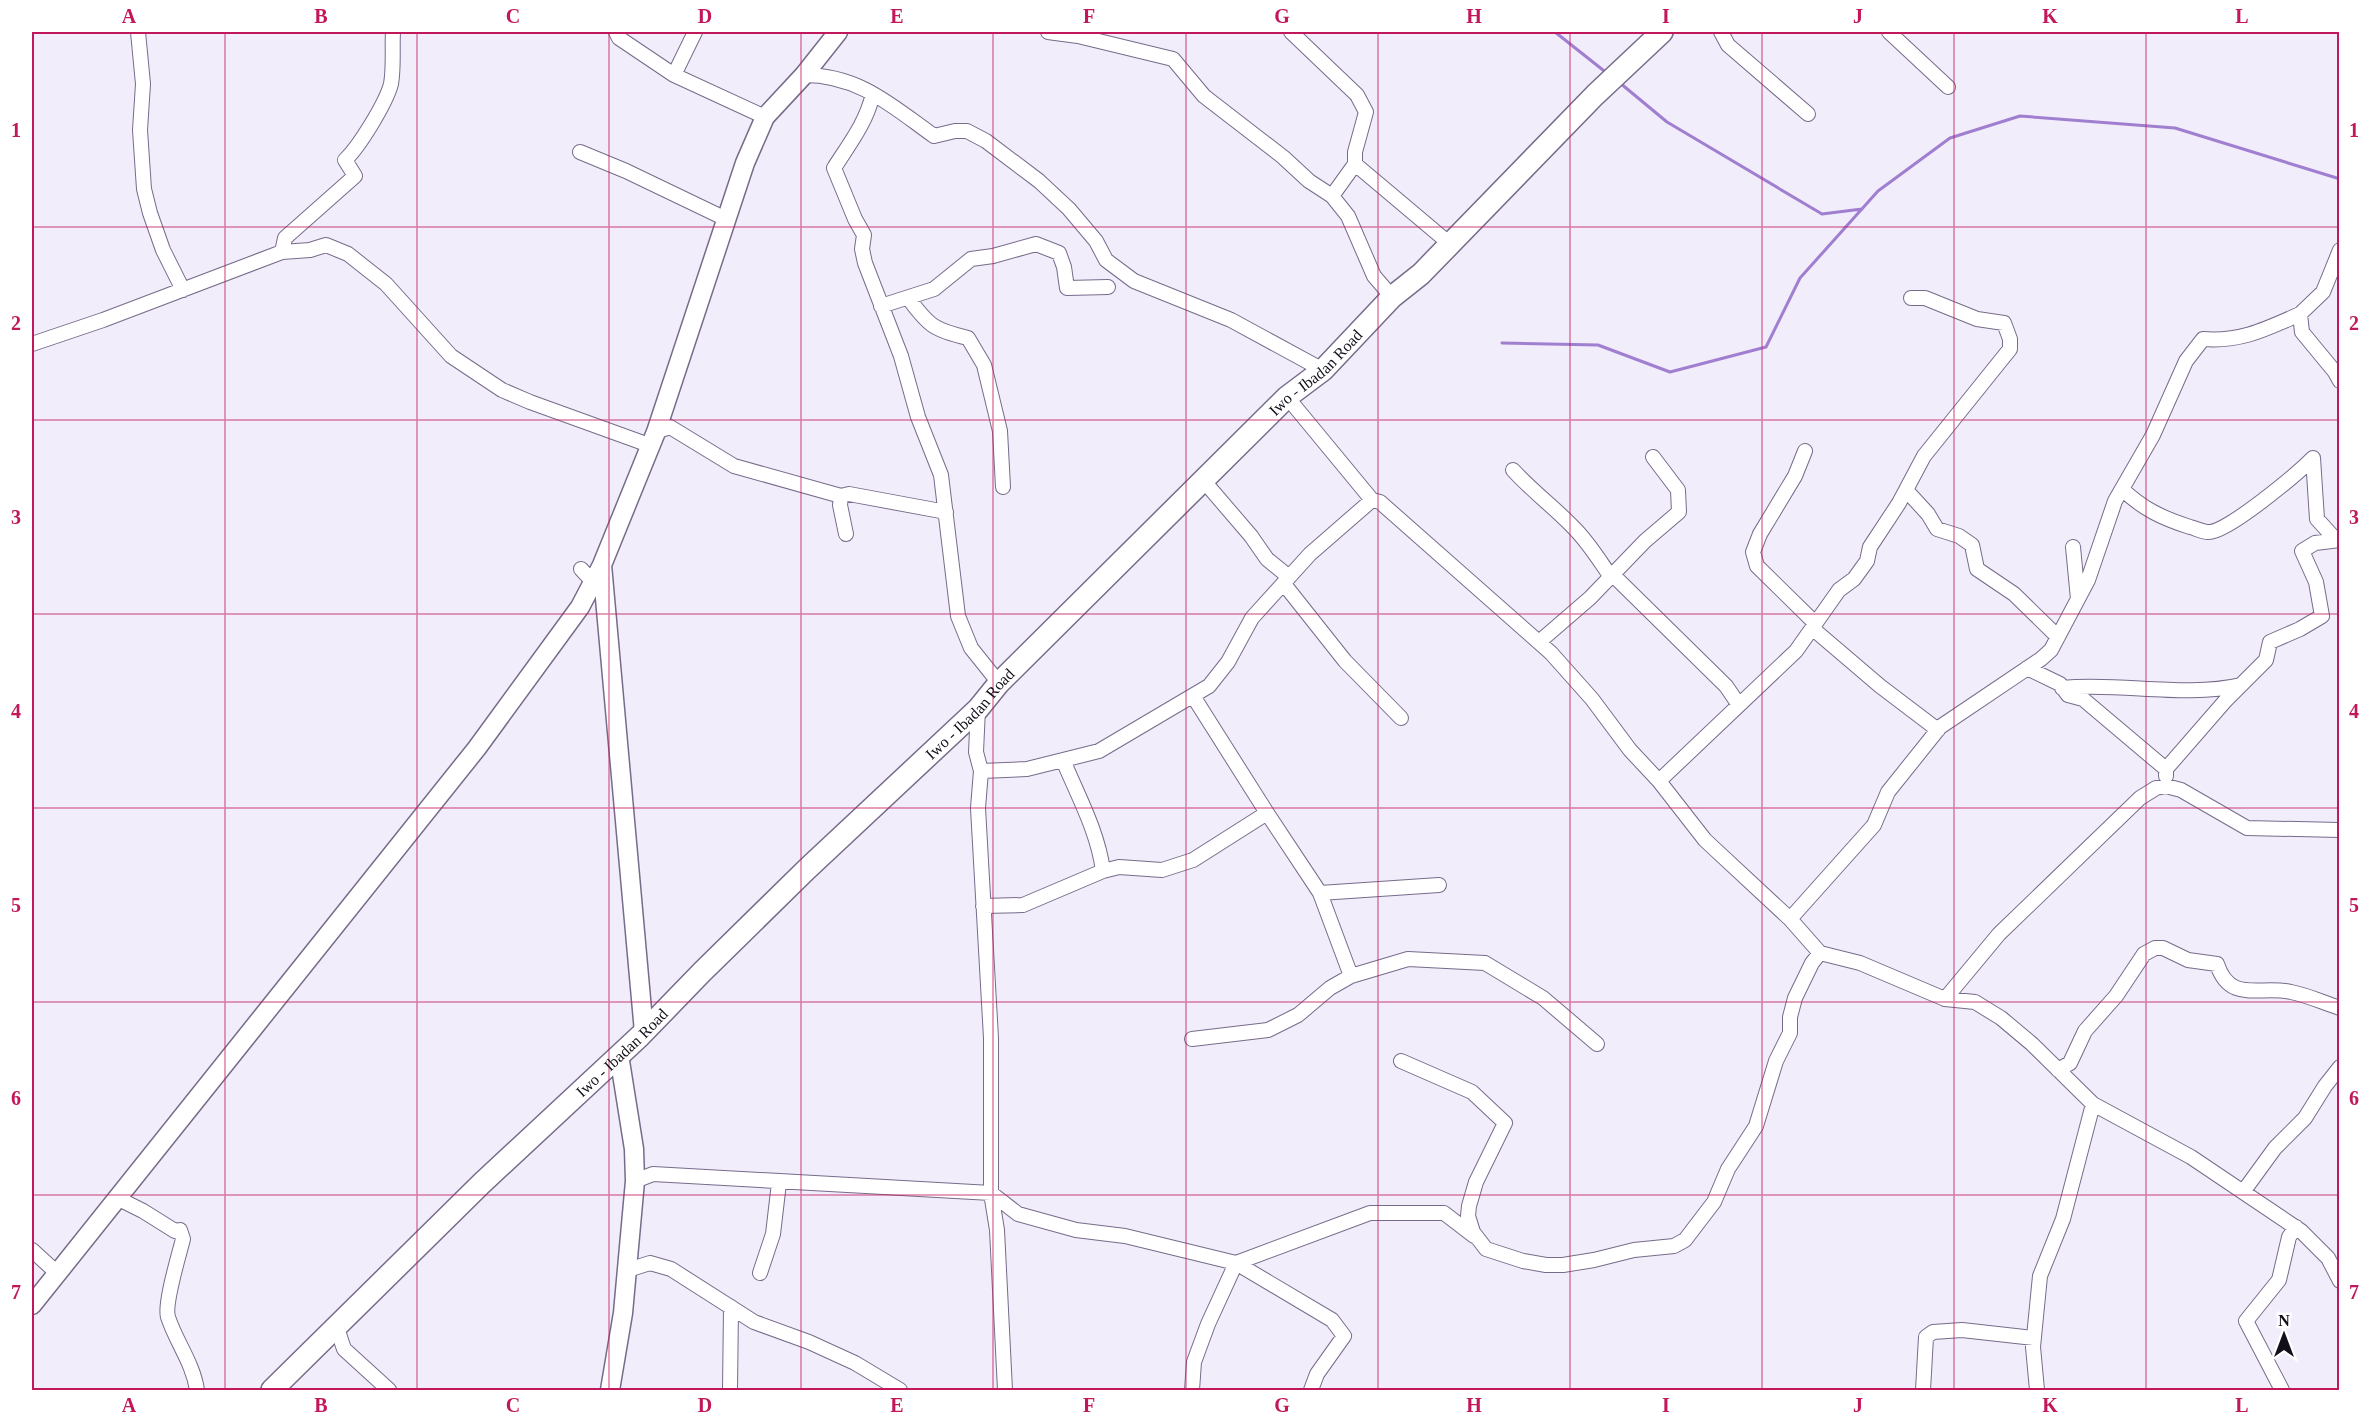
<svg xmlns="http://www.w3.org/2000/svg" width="2371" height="1422" font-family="Georgia,serif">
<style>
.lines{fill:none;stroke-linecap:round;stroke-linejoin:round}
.stream{stroke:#a07ed0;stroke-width:3}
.street-casing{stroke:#776b8a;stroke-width:16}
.secondary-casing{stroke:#776b8a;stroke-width:21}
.primary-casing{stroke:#776b8a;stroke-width:24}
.street{stroke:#fff;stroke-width:14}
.secondary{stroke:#fff;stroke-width:18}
.primary{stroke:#fff;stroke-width:21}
.grid{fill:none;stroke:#c2185b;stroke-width:1.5;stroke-opacity:0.55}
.labels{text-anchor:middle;stroke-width:4.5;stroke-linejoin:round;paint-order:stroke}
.street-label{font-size:16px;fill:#130e1a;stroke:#fff}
.neatline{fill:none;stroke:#c2185b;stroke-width:2}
.grid-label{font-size:20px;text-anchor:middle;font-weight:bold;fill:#c2185b}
</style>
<rect width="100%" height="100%" fill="#f2edfb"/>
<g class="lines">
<!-- stream -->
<path class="stream" d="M1555,32L1608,74
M1620,83L1667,122L1822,214L1862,209
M1502,343L1598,345L1670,372L1766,347L1800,278L1878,191L1950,138L2020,116L2175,128L2340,179"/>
<!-- street casing -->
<g class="street-casing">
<path id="street" d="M138,32L143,84L140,130L144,189L150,213L163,250L183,290
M616,32L619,38L674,75L765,117
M1048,32L1078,36L1173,59L1204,96L1283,157L1309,181L1332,196L1348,216L1374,276L1392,297
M1291,32L1357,95L1366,112L1355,152V164L1450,244
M1721,32L1728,45L1808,114
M1889,32L1948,87
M674,75L695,32
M804,75C859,75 892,106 934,136L955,131H967L986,141L1039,181L1069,209L1096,241L1106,260L1134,281L1231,320L1323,370
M873,94C866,123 850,143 834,168L855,219L864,235L862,249L865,263L901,356L918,417L941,475L958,616L971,648L999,683
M580,152L626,171L726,219
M1332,196L1355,164
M282,252L285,238L355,176L345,160C359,147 386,103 391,84C394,67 392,48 393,32
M909,299C929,326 934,330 968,338L984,365L1000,431L1003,487
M881,306L934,289L971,259L993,256L1036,244L1059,253L1064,267L1067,288L1108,287
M2300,314L2323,292L2340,250
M32,344L103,320L282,252L310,250L326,245L348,254L386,284L451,356L502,390L530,402L649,445
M1287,397L1372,500L1380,502L1551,653L1592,699L1630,750L1659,781L1705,840L1790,919L1820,953L1860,963L1945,999L1975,1002L2001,1018L2032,1044L2093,1104L2191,1157L2301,1231L2328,1258L2340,1281
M656,432L670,427L734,466L841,496L849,494L946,512
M1805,451L1795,476L1760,534L1753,552L1757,566L1815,623
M1513,470C1532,491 1554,507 1574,528C1589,543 1599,560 1611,577
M1203,480L1251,536L1267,559L1289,577
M2122,489C2143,509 2162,518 2190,527C2195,528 2202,532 2208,532C2226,534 2298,473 2313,458L2317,519L2336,540
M1906,490L1928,514L1937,529L1959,536L1972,545L1977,569L2014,594L2058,637
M841,496L840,505L846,534
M2073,547L2078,599
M581,569L593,582
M1613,575L1726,686L1739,705
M1284,584L1345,661L1401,718
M1812,628L1880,686L1938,730
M1539,642L1590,598L1645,541L1679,512L1678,490L1653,457
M2027,668L2060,684L2068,695L2083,699L2166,769V776
M2062,688C2120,682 2185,698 2241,685
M1193,696L1267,813L1320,893L1351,976
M978,709L976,752L981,771L978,808L991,1038V1193L997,1230L1005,1390
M1063,760C1078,796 1098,832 1103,871
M2166,769L2226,700L2266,660L2270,642L2300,629L2322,616L2316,582L2302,551L2315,543L2340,540
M981,771L1027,769L1099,751L1209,686L1228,662L1252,618L1310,554L1372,500
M1659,781L1796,651L1839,590L1854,579L1867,561L1870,547L1899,503L1924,456L2010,349V339L2004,323L1977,319L1925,298H1911
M1320,893L1439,885
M983,906L1023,905L1103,871L1119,867L1162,870L1193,860L1267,813
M1790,919L1874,825L1888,792L1940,727L2041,659L2051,650L2088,580L2115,501L2153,435L2186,361L2203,339C2241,342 2266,329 2300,314L2302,332L2335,372L2340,381
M1945,999L1999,934L2140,798L2156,788L2166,786L2181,790L2247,828L2340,830
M1192,1039L1268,1030L1298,1015L1330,988L1351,976L1408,959L1485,963L1543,998L1597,1044
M1401,1061L1472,1092L1505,1123L1476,1182L1469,1206L1468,1216L1473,1232L1486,1249L1523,1261L1546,1265H1563L1594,1260L1634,1250L1674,1246L1685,1240L1714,1202L1728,1169L1756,1126L1776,1061L1790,1033V1017L1795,998L1812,963L1820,953
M2058,1070L2070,1063L2085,1031L2116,996L2144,954L2155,948H2163L2188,960L2217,964C2230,1004 2260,985 2291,992C2307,995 2324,1003 2340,1008
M635,1181L653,1174L991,1193L1018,1214L1076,1230L1125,1236L1236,1263L1332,1320L1344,1336L1317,1374L1311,1390
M2243,1192L2275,1148L2305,1118L2325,1086L2340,1067
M117,1198L143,1211L175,1231L180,1230L183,1239C179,1255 164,1304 168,1317C176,1342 193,1363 197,1390
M32,1250L57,1273
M628,1270L650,1263L671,1269L754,1322L809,1342L855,1363L900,1390
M760,1273L773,1234L779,1183
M336,1325L344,1349L389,1390
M730,1390L731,1307
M1192,1390L1194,1362L1208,1324L1236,1263L1370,1213H1444L1474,1236
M1923,1390L1926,1337L1933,1332L1962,1330L2034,1338
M2037,1390L2033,1347L2040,1276L2063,1219L2093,1104
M2282,1390L2246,1321L2279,1280L2289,1237L2296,1227"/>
</g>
<!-- secondary casing -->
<g class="secondary-casing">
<path id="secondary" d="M602,565L644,1032
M32,1305L477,748L580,607L602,565L656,432L745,163L765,117L804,75L838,32
M610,1390L623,1313L635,1181L634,1149L619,1055"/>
</g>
<!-- primary casing -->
<g class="primary-casing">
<g id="primary">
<path id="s1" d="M272,1390L482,1183L640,1036L702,972L807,869L978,709L999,683L1287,397L1323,370L1392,297L1421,274L1595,95L1662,32"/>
</g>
</g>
<!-- street -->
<use href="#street" class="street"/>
<!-- secondary -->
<use href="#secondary" class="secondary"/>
<!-- primary -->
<use href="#primary" class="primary"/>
</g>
<!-- grid -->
<path class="grid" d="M225,32V1390M417,32V1390M609,32V1390M801,32V1390M993,32V1390M1186,32V1390M1378,32V1390M1570,32V1390M1762,32V1390M1954,32V1390M2146,32V1390M32,227H2340M32,420H2340M32,614H2340M32,808H2340M32,1002H2340M32,1195H2340"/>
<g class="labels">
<!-- street labels -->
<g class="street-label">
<text dy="6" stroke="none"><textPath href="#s1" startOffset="1458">Iwo - Ibadan Road</textPath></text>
<text dy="6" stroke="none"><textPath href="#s1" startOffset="972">Iwo - Ibadan Road</textPath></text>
<text dy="6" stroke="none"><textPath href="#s1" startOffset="486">Iwo - Ibadan Road</textPath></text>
</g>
</g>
<!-- border -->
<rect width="2371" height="1422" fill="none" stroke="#ffffff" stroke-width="66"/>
<!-- north arrow -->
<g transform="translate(2284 1335)" stroke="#ffffff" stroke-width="4.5" paint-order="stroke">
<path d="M0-4.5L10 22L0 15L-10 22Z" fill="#130e1a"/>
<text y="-9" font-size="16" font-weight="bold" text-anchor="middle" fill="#130e1a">N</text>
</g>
<rect x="33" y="33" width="2305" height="1356" class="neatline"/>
<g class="grid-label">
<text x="129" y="23">A</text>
<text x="321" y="23">B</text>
<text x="513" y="23">C</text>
<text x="705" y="23">D</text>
<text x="897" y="23">E</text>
<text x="1089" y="23">F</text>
<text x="1282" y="23">G</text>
<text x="1474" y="23">H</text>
<text x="1666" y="23">I</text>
<text x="1858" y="23">J</text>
<text x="2050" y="23">K</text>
<text x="2242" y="23">L</text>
<text x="16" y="137">1</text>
<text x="2354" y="137">1</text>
<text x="16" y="330">2</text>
<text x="2354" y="330">2</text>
<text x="16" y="524">3</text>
<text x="2354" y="524">3</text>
<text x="16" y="718">4</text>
<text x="2354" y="718">4</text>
<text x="16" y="912">5</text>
<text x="2354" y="912">5</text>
<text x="16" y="1105">6</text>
<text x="2354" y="1105">6</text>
<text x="16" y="1299">7</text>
<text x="2354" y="1299">7</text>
<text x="129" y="1412">A</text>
<text x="321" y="1412">B</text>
<text x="513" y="1412">C</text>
<text x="705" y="1412">D</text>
<text x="897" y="1412">E</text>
<text x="1089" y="1412">F</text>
<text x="1282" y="1412">G</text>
<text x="1474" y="1412">H</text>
<text x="1666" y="1412">I</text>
<text x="1858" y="1412">J</text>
<text x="2050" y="1412">K</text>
<text x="2242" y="1412">L</text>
</g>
</svg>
